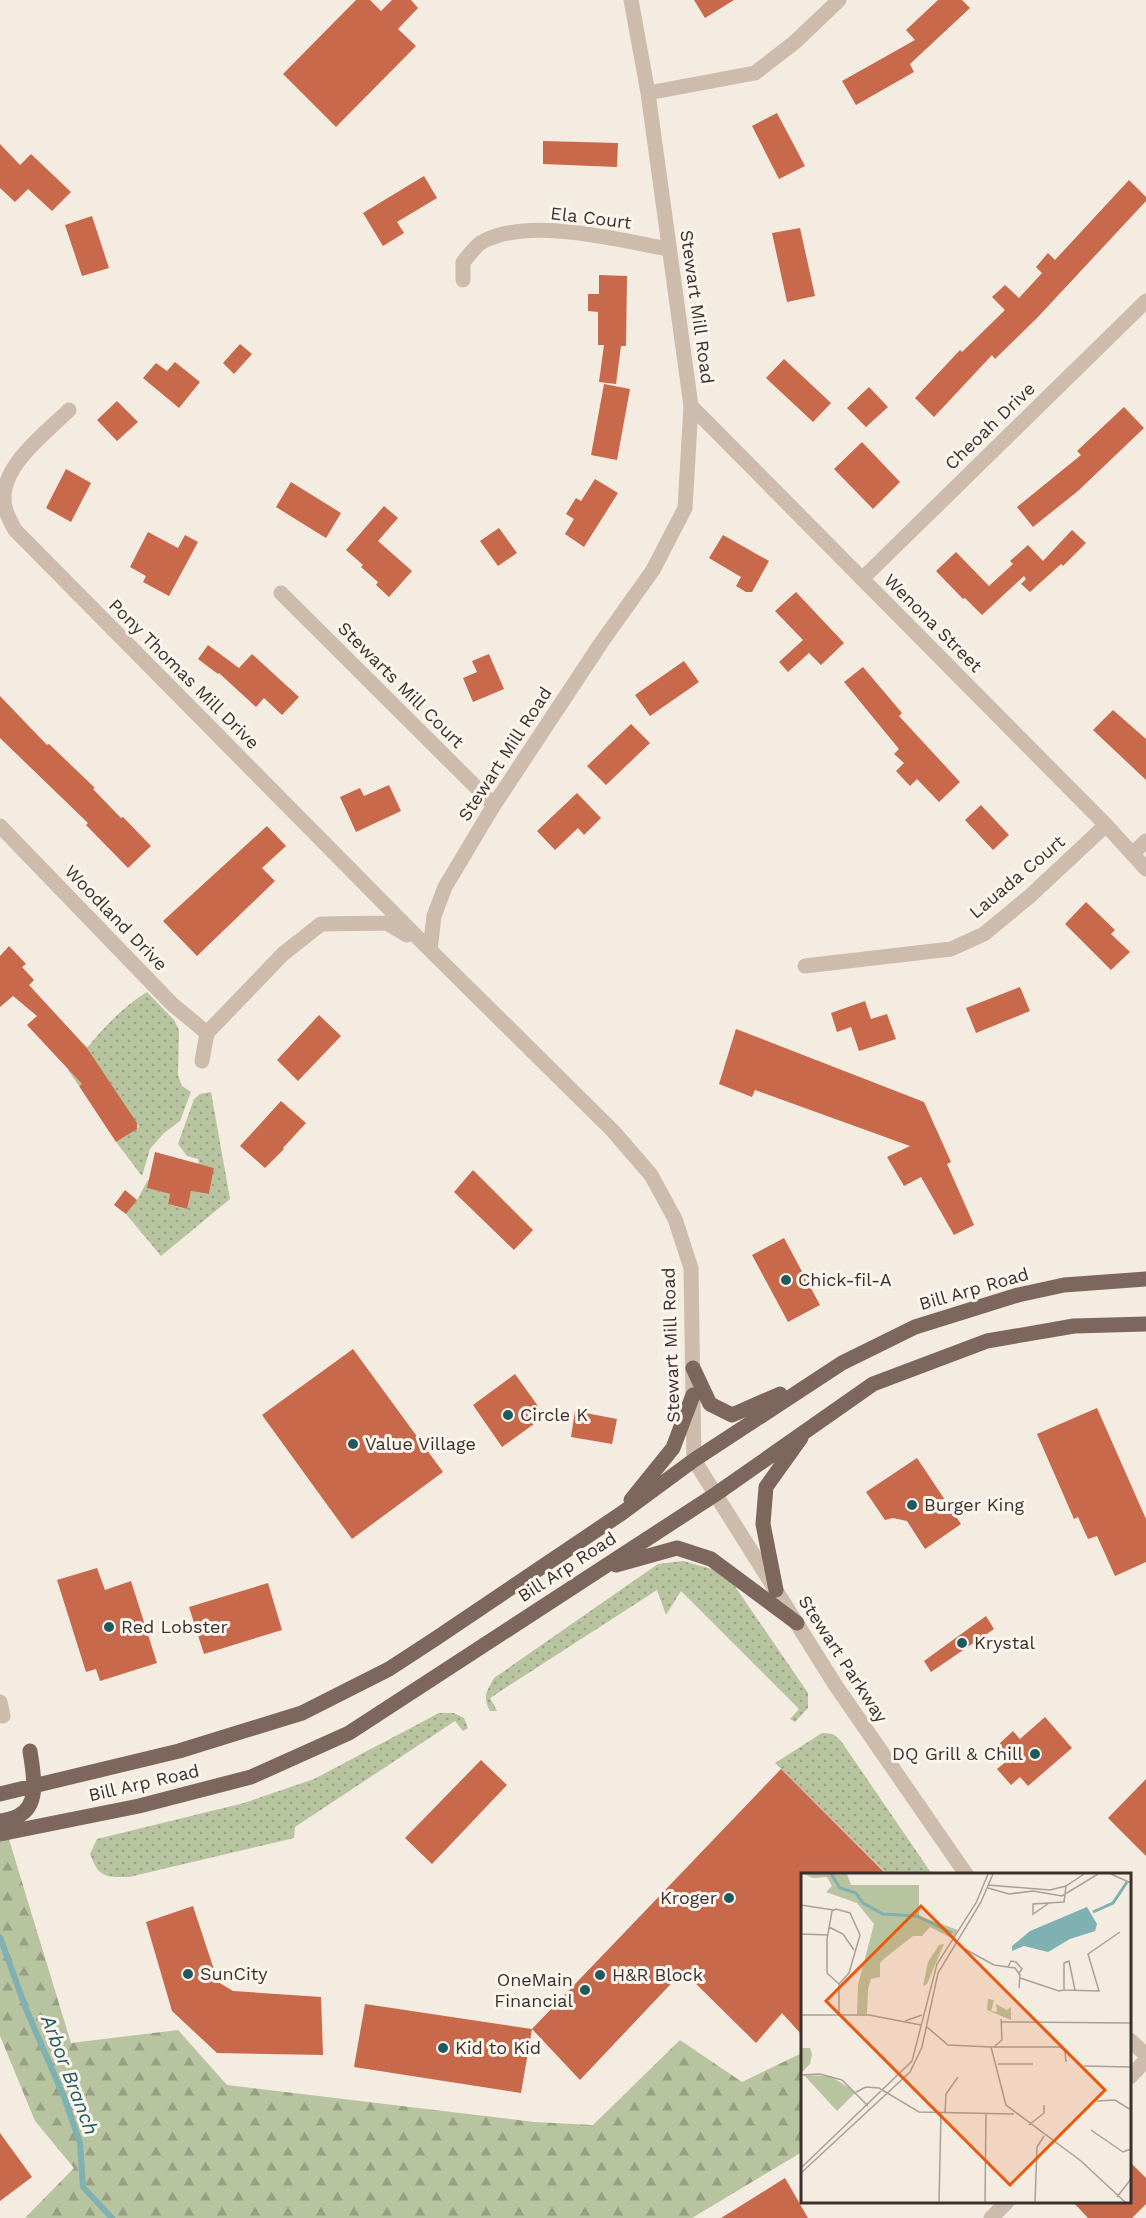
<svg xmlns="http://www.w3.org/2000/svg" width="1146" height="2218" font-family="'Work Sans',sans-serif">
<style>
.grass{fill:url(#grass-dots)}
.forest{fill:url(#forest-firs)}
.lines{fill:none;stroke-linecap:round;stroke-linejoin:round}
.stream{stroke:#7fb0b2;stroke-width:6}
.building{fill:#c8694b}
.minor{stroke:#cdbbac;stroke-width:15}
.primary{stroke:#7d675c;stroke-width:15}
.poi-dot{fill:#1f5a5e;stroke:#fbf5ee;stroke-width:2}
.labels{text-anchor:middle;stroke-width:6;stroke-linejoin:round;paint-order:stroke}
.street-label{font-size:18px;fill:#3b302b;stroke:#fbf5ee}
.poi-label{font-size:18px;fill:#3b302b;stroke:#fbf5ee;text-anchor:start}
.water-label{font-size:20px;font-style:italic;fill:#1f5a5e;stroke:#fbf5ee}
.inset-river{fill:none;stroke:#7fb0b2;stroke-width:3}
.inset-road{fill:none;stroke:#aaa098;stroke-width:1.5}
.view{fill:#e8590c;fill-opacity:0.15;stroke:#e8590c;stroke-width:3}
.inset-edge{fill:none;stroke:#3b302b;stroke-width:3}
</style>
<defs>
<pattern id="grass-dots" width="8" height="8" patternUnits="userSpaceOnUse" patternTransform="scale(1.5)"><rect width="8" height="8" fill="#b8c4a0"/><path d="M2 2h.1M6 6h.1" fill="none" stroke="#97a083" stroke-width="1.8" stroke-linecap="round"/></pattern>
<pattern id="forest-firs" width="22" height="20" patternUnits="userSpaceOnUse" patternTransform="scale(1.5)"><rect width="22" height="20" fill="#b8c4a0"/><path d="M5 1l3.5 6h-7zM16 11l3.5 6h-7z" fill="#97a083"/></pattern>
</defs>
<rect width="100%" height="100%" fill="#f4ebe1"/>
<!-- grass -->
<path class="grass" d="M147,992L174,1020L179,1030L178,1075L182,1086L191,1092L180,1121L164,1133L150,1149L142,1176L116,1142L139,1127L103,1072L79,1086L68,1070L89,1051L87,1048C104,1027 124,1006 147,992Z
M211,1092L230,1199L161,1256L126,1214L137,1200L148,1180L153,1181L151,1189L170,1194L168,1204L186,1209L191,1191L209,1194L214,1168L199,1164L198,1159L187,1156L178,1144L194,1099L200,1094Z
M683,1561L719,1571L734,1585L808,1693V1708L795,1722L790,1719L799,1709L681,1591L666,1615L657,1590L490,1698L497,1711H490C482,1696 487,1691 494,1678L658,1564Z
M439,1713H454L464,1718L468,1728L463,1731L455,1721L295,1827L294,1838L129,1877C105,1877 99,1878 90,1854L97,1839L244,1803L314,1779Z
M822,1733L833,1734L841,1741L932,1874H887L775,1763Z"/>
<!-- forest -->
<path class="forest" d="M7,1833L71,2043L178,2030L227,2085L534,2122L593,2125L680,2040L742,2082L802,2053V2152L692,2218H25L74,2168L35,2121L0,2036V1834Z"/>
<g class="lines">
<!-- stream -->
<path class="stream" d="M0,1937L26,2009L64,2097L80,2143L83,2187L112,2218"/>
</g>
<!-- building -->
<path class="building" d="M356,0H370L381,11L392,0H411L418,8L398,29L416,46L336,127L283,74Z
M694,0H734L705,18Z
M938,0H962L970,8L910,64L914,72L856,105L842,81L915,40L906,30Z
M777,113L805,166L779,179L752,126Z
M543,141L618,143L617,167L543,164Z
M0,144L20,165L31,154L71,192L52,211L28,189L15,202L0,188Z
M424,176L437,198L397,222L404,233L383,246L363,213Z
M1129,180L1146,197V201L1037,318L995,359L992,355L934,417L915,398L960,350L962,352L1005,310L992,297L1005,285L1019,298L1042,273L1036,267L1048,253L1055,260Z
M92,216L109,268L82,276L65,225Z
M800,228L815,296L787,302L772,233Z
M599,275L627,276L626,346H621L616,384L599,382L604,345H598V312L588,311V294H599Z
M240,344L252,354L234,374L223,363Z
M784,359L831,403L813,422L766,378Z
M175,362L200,382L179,408L143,378L156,363L167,371Z
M604,384L630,389L617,460L591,455Z
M869,387L888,407L866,427L847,408Z
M117,401L138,422L117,441L97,420Z
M1124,407L1144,428L1078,491L1033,527L1017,507L1081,455L1077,451Z
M862,442L900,482L873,509L834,469Z
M66,469L91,483L71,522L46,508Z
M595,479L618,493L584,547L565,534L574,519L566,514L576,498L581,501Z
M291,482L341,513L326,538L276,507Z
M384,506L398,518L378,541L412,571L389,597L376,585L378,582L361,567L363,565L346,550Z
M499,528L517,553L498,566L480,541Z
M1072,530L1086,543L1063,566L1061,564L1030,592L1021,584L1026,579L1024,576L982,615L965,598L963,599L936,571L956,552L989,586L1013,564L1010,561L1028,545L1043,561Z
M148,532L178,548L185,535L198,542L169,596L143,582L146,576L130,567Z
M723,535L769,561L752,592H746L736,586L741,577L709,558Z
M796,592L844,643L821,665L809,653L788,672L779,662L803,640L775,611Z
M208,645L239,668L252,654L299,697L282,715L264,698L256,707L219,673L218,674L198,659Z
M489,654L504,689L473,702L463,678L477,672L472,661Z
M684,661L699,682L650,716L635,695Z
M863,667L902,713L899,716L960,782L939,802L917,779L910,786L896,771L904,763L894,754L899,749L844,682Z
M0,696L47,745L49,744L95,788L93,789L121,818L123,817L151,846L128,868L86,825L88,823L0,738Z
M1113,710L1146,739V780L1093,730Z
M631,724L650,743L606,785L587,766Z
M389,785L401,811L356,832L340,797L360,788L364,796Z
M577,793L601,818L584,835L578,828L555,850L537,831Z
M981,805L1009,835L993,850L965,820Z
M267,826L286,846L262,868L275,881L197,956L163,921Z
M1086,902L1115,930L1111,934L1130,952L1111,970L1065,924Z
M9,946L26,964L22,967L34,980L29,985L87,1048L137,1123V1129L116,1142L79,1086L82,1084L27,1025L37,1016L13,996L0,1007V956Z
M1020,987L1030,1011L976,1033L966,1008Z
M865,1001L871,1019L887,1014L896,1039L859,1051L851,1027L837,1032L831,1013Z
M319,1015L341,1036L298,1081L277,1060Z
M736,1029L924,1102L951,1162L947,1164L974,1225L954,1235L921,1177L904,1186L887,1157L910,1146L755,1090L752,1097L719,1084Z
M281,1101L306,1123L283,1148L284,1149L265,1168L240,1146Z
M155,1152L214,1168L209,1194L191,1191L187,1209L168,1204L170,1194L147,1188Z
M473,1170L533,1230L514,1250L454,1192Z
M125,1190L137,1200L126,1214L114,1205Z
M784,1238L820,1305L788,1322L752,1255Z
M353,1349L443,1472L352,1539L262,1415Z
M515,1374L538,1406L534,1424L502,1447L473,1405Z
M1097,1408L1146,1519V1562L1115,1576L1097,1536L1088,1539L1078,1517L1074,1519L1037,1434Z
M575,1411L617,1419L612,1444L571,1437Z
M917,1458L961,1524L925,1549L907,1521L893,1518L885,1520L866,1492Z
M97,1568L105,1590L131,1581L157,1663L100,1681L96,1669L86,1672L57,1580Z
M268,1583L282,1630L204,1654L189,1607Z
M986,1616L994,1629L931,1672L924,1661Z
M1045,1717L1072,1748L1028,1786L1020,1777L1011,1785L997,1769L1008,1760L1000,1743L1013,1731L1020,1739Z
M481,1760L507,1785L432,1864L405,1838Z
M781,1769L887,1875H802V2035L782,2013L756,2043L683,1971L580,2080L532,2029Z
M1146,1779V1856L1108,1818Z
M193,1906L218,1982L233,1991L321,1997L323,2055L217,2053L172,2011L146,1922Z
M365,2004L532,2029L521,2093L354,2067Z
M0,2133L32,2177L0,2201Z
M1130,2162L1146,2178V2204L1132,2218H1088L1073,2202H1130Z
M785,2178L808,2218H721Z"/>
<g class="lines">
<!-- minor -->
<path class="minor" d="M631,0L648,93L691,406L685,508L653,570L601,643L494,805L445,887L434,916L430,950L613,1131L651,1175L675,1219L691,1268L694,1460L836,1686L966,1874
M648,93L755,73L795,42L839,0
M463,280V262C469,256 475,246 482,242C530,216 618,240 669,249
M691,406L1106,825L1146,869
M69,410C46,433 3,464 4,499C4,511 10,520 15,530L430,950
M862,579L1146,301
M281,593L494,805
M0,826L172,1004L207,1033
M1132,854L1146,841
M805,966L951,949L984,934L1030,896L1106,825
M202,1061L207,1033L283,954L321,924L387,923L407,935
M0,1702L3,1716
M1130,2040L1146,2055
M1130,2077L1146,2060
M991,2218L1007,2202"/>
<!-- primary -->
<path class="primary" d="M693,1368L710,1404L732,1415L780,1394
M631,1500L673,1448L693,1395
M616,1565L677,1548L711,1559L797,1623
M776,1590L763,1524L766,1487L801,1438
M0,1794L179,1751L302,1713L389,1669L435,1639L622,1513L694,1460L842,1363L915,1327L1018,1295L1064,1285L1146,1279
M0,1821C6,1820 13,1819 18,1816C41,1805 33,1772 30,1751
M0,1834L139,1806L251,1777L349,1733L716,1494L873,1384L987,1341L1074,1326L1146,1324"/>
</g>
<!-- markers -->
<g class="poi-dot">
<circle cx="786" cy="1280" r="6"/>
<circle cx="508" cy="1415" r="6"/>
<circle cx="353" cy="1444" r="6"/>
<circle cx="912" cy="1505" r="6"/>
<circle cx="109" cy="1627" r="6"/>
<circle cx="962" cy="1643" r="6"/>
<circle cx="1035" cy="1754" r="6"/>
<circle cx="729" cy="1898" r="6"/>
<circle cx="188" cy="1974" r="6"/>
<circle cx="600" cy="1975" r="6"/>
<circle cx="585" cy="1990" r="6"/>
<circle cx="443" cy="2048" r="6"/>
</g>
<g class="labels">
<!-- street labels -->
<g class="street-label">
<text transform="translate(591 218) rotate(7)" y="6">Ela Court</text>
<text transform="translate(697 307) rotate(82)" y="6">Stewart Mill Road</text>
<text transform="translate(990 426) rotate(-44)" y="6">Cheoah Drive</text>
<text transform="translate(933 623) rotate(45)" y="6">Wenona Street</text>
<text transform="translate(184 674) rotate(45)" y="6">Pony Thomas Mill Drive</text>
<text transform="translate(401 685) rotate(45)" y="6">Stewarts Mill Court</text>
<text transform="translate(505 754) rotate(-57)" y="6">Stewart Mill Road</text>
<text transform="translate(1017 877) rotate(-40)" y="6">Lauada Court</text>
<text transform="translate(116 918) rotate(46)" y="6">Woodland Drive</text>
<text transform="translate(974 1289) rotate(-16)" y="6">Bill Arp Road</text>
<text transform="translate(671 1345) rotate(-92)" y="6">Stewart Mill Road</text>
<text transform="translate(567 1567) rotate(-33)" y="6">Bill Arp Road</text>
<text transform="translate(843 1659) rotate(57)" y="6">Stewart Parkway</text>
<text transform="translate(144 1783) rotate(-13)" y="6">Bill Arp Road</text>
</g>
<!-- poi labels -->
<g class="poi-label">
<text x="798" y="1286">Chick-fil-A</text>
<text x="520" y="1421">Circle K</text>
<text x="365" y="1450">Value Village</text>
<text x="924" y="1511">Burger King</text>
<text x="121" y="1633">Red Lobster</text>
<text x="974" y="1649">Krystal</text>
<text x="1023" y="1760" text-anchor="end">DQ Grill &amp; Chill</text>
<text x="717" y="1904" text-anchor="end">Kroger</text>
<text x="200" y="1980">SunCity</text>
<text x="612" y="1981">H&amp;R Block</text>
<text x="573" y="1986" text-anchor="end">OneMain<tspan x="573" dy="21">Financial</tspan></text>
<text x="455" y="2054">Kid to Kid</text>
</g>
<!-- water labels -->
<g class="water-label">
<text transform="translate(70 2075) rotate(69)" y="7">Arbor Branch</text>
</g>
</g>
<!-- overview -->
<g transform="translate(801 1873)">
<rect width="330" height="330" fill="#f4ebe1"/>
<path d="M143,71L126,111L122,113L127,89L138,72ZM187,126L193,127L190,138L196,139L195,131L206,137L210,134V147L186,137Z" fill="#b8c4a0"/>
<path d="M3,1H46L50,12H118V43L157,57L152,66L129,54L121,63H112L84,85L79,90V104L70,106L67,116L66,141H56L57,112L73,51L56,30L25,19L31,13L26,4L12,5ZM0,175H9L11,181L9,191L0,200ZM3,202L29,203L55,219L36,238Z" fill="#b8c4a0"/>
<path d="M286,34L296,51L294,58L269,66L247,79L223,73L211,78V73L229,58Z" fill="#7fb0b2"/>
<path class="inset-river" d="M30,1L39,15L55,20L62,30L82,41L116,43L151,60M292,39L312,30L326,9"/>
<path class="inset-road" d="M310,1L330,10M187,12L249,17L265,13L283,1M187,15L208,21L232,18L261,23L297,1M248,30L232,41V31L263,29L265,13M0,32L32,37M28,54L42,61L53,77M0,61L27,62M162,75L193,92L214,95L219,102L218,115M207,94L210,88L215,89L221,96L218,100M219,105L258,118L263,117V90L268,88L274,117M38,111L26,100V66L31,38L35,36L49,40L59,62L48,100L38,111V141M263,117L298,118L287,81L319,59M0,142H68L120,152M104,148L121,142M201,149L330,150M126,154L147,172L190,174L205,232L280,288L324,329M194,173L201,167L200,146M190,174H259L264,178L265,189M197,191H232M283,193L330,194M0,202L19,201L41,207L67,233M55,219L65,214L78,215L118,239L213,241M296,228L314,227L330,237M144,240L145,221L157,204M228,252L243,240V232M290,257L322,279L330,276M0,295L111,188L136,91L175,30L187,1M0,300L109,199L121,174L137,100L180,29L192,1M316,324L330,306M138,329L140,240M184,329L185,240M234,329L236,274L243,263"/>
<path class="view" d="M120,33L304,217L209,312L25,128Z"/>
<rect width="330" height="330" class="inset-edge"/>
</g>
</svg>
